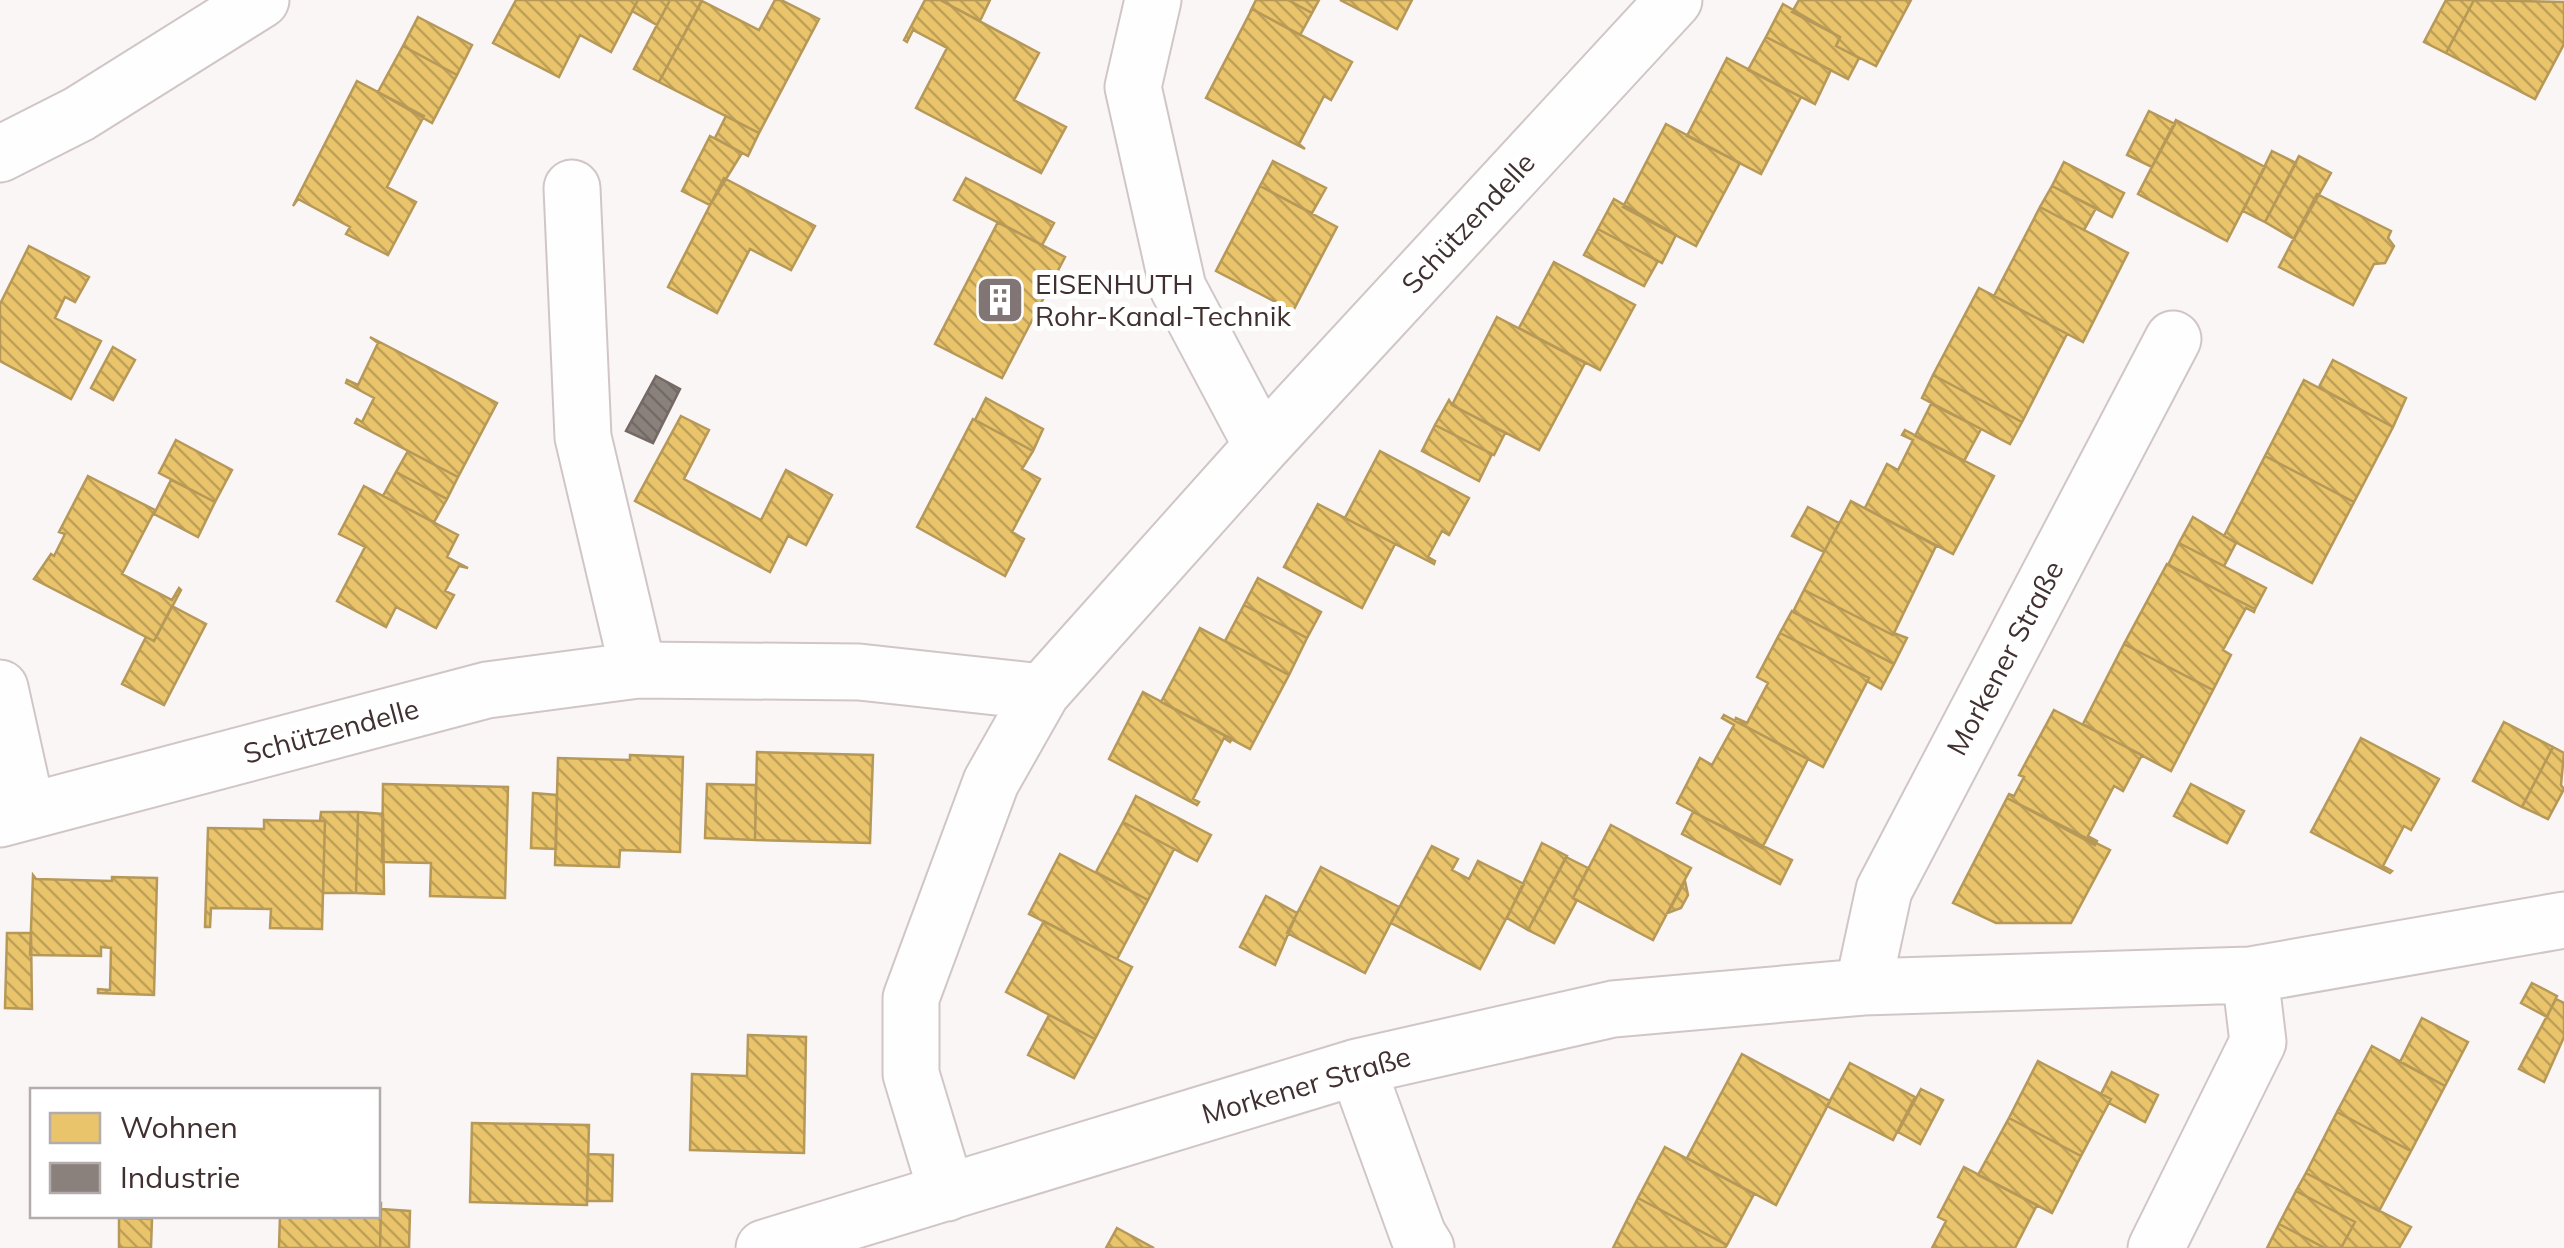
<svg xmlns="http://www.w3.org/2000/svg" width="2564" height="1248" font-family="Mulish,sans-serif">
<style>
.homes{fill:url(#homes-back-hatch);stroke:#b69858;stroke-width:2.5}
.industry{fill:url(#industry-back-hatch);stroke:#746965;stroke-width:2.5}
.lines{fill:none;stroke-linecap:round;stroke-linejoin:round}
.street-casing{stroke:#d0c6c6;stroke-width:59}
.secondary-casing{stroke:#d0c6c6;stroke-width:59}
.street{stroke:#fefefe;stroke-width:55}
.secondary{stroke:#fefefe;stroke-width:55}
.labels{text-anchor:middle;stroke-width:10;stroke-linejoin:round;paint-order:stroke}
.street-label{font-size:28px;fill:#40302f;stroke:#fff}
.poi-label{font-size:28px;fill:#40302f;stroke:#fff;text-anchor:start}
</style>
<defs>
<pattern id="homes-back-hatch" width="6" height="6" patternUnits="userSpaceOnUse" patternTransform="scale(2.5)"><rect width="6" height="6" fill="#e9c46a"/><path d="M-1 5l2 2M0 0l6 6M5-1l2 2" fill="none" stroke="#bea058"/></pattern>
<pattern id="industry-back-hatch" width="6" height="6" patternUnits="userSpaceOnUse" patternTransform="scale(2.5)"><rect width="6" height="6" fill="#8a817c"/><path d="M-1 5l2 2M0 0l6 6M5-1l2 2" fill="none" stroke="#726a66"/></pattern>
</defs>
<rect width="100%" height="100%" fill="#fbf6f6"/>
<!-- homes -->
<path class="homes" d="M516,0H638L611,52L580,35L559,77L493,43Z
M638,0H670L657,25L632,11Z
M670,0H702L659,82L634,69Z
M775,0H781L819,19L759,133L659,82L702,1L759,30Z
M925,0H940L1039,53L1014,100L1066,127L1041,173L916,108L947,48L913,30L907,42L904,40Z
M940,0H990L980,21Z
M1256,0H1288L1312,13L1300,35L1252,9L1250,12Z
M1288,0H1319L1312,13Z
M1340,0H1412L1397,29Z
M1799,0H1911L1876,66L1836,46L1840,37L1792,12Z
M2446,0H2474L2446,53L2424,42Z
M2474,0L2564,2V44L2535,99L2446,53Z
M1783,4L1840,37L1836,46L1859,58L1848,79L1766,37Z
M1252,9L1352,62L1331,100L1324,96L1299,144L1305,149L1206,98Z
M418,17L472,45L457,75L403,46Z
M1766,37L1831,70L1815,104L1748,70Z
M403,46L457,75L432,123L378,92Z
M1727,58L1801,97L1761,174L1687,136Z
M357,81L424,116L387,187L416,202L388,255L346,234L350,227L298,199L293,206Z
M2149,111L2175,124L2152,167L2127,155Z
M726,116L759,133L748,156L715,138Z
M2176,120L2265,167L2227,241L2138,194Z
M1666,124L1740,163L1696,246L1623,207Z
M710,136L742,153L710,205L682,191Z
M2272,151L2296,163L2265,222L2243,211Z
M2299,156L2331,173L2294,239L2265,222Z
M1273,161L1326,188L1312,213L1260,186Z
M2064,162L2124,193L2112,217L2052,186Z
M724,178L815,226L791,270L750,249L717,313L668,287Z
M966,178L1054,223L1042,245L954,200Z
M1260,186L1337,227L1293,311L1216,271Z
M2052,186L2096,208L2084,230L2040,207Z
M2317,194L2391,231L2388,238L2394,246L2385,263L2374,264L2353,305L2279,267Z
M1614,199L1676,235L1662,263L1598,229Z
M2040,207L2128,253L2083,342L1994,296Z
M998,222L1065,257L1002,378L935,344Z
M1598,229L1658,261L1644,286L1584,255Z
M29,246L89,277L75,302L65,297L55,318L101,341L71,399L0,361V304Z
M1554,262L1635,305L1600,370L1519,328Z
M1979,288L2067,334L2022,422L1933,375Z
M1497,317L1585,363L1539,450L1452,405Z
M370,337L497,403L458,477L355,423L357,419L362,422L374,398L346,383L347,380L358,385L378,343Z
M113,347L135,360L113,400L91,388Z
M2333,360L2406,398L2393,427L2319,387Z
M1933,375L2022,422L2010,444L1922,398Z
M2304,380L2393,427L2354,502L2265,456Z
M986,398L1043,429L1033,451L975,420Z
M1449,400L1452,405L1505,433L1494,455L1435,425Z
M1931,404L1981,429L1964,461L1915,436Z
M681,416L709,430L684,479L761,520L786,470L832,495L806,545L788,536L770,572L635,501Z
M973,419L1033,451L1022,469L1040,479L1012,532L1024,539L1005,576L917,527Z
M1435,425L1492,454L1479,481L1422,451Z
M1905,430L1994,476L1953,554L1865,508L1887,464L1898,470L1913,440L1902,435Z
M176,440L232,470L215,502L159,473Z
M408,451L458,477L447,499L396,472Z
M1380,451L1469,498L1449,535L1442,531L1428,557L1435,561L1434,564L1345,518Z
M2265,456L2354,502L2312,583L2224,536Z
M396,472L447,499L434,522L383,496Z
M88,476L155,510L122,574L172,600L179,588L181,590L154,641L34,579L51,554L54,556L65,534L59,532Z
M171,480L215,502L198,537L154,514Z
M364,486L458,535L447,557L468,568L459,566L445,591L454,595L436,628L396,607L386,627L337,601L365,547L339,534Z
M1851,501L1936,546L1893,635L1804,590Z
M1318,504L1395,544L1362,608L1284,567Z
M1808,507L1839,523L1824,552L1792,536Z
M2193,517L2236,543L2224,566L2179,543Z
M2179,543L2266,588L2255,609L2168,565Z
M2167,564L2255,609L2254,612L2246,608L2223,650L2231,655L2213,690L2124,644Z
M1258,578L1321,612L1307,638L1244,605Z
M1804,590L1893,635L1894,633L1907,638L1894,664L1793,612Z
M1244,605L1307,638L1289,675L1225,641Z
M172,606L206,624L164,705L122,684L146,637L154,641Z
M1792,611L1894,664L1881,689L1867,681L1869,678L1780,633Z
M1200,628L1289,675L1250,749L1161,702Z
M1780,633L1869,678L1823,767L1735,721L1736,718L1747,723L1768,683L1757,677Z
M2124,644L2213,690L2171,771L2083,724Z
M1143,692L1232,739L1230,742L1224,738L1193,799L1199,802L1197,805L1109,759Z
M2054,710L2142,755L2123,791L2114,786L2088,836L2097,841L2095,845L2007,798L2009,794L2014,796L2024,777L2019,775Z
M1724,715L1808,759L1762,848L1677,803L1700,758L1712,765L1734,725L1722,718Z
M2504,722L2553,747L2522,807L2473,781Z
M2361,738L2439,779L2411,830L2404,826L2383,866L2392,871L2390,873L2311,832Z
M2553,747L2564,753L2561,785L2564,789L2548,819L2522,807Z
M757,752L873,755L870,843L755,840Z
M630,755L683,757L680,852L620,850L619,867L555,865L558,758L630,760Z
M383,784L508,787L505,898L430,896L431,863L382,862Z
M707,784L756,785L755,840L705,838Z
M2191,784L2244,811L2227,843L2174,816Z
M533,793L557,795L556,849L531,848Z
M1136,796L1211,835L1197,861L1123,822Z
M2007,798L2110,850L2071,923H1996L1953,903Z
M321,812H358L356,893H323L325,821H320Z
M358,812L383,814L384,894L356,893Z
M1693,812L1792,860L1780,884L1682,834Z
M264,820L325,821L322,929L270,928L271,909L211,908L210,927H205L208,828L264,829Z
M1123,822L1174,849L1148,900L1096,872Z
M1611,825L1691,868L1653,940L1573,898Z
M1542,843L1567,856L1528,930L1507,918Z
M1432,846L1458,859L1452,870L1469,879L1478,861L1524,884L1480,969L1391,923Z
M1060,854L1148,900L1117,959L1029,914Z
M1566,857L1588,868L1573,898L1577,900L1554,943L1528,930Z
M1321,867L1399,907L1365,973L1287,933Z
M33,875L36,879L112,881V877L157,878L154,995L98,993V989L110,990L111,948L101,947V956L30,955Z
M1685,881L1688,895L1681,908L1668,913Z
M1266,896L1297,913L1275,965L1240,947Z
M1044,921L1132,967L1095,1039L1006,992Z
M7,933H31L32,1009L5,1008Z
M2532,983L2557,996L2547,1017L2521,1003Z
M2556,999L2564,1003V1037L2544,1082L2519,1069Z
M1049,1015L1095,1039L1074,1078L1028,1055Z
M2422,1018L2468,1042L2445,1086L2400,1062Z
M748,1035L806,1037L804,1153L690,1150L692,1074L747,1076Z
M2372,1046L2445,1086L2411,1151L2337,1112Z
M1742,1054L1830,1101L1776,1205L1687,1158Z
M2038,1061L2111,1099L2081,1156L2009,1118Z
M1850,1063L1915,1097L1893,1140L1827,1106Z
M2112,1072L2158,1095L2145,1122L2109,1103L2111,1099L2101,1094Z
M1921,1089L1943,1100L1920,1144L1898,1132Z
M2337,1112L2411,1151L2379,1211L2306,1173Z
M2009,1118L2081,1156L2052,1213L1978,1175Z
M472,1123L589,1125L587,1205L470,1202Z
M1665,1147L1754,1194L1727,1245L1638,1198Z
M588,1154L613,1155L612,1201H587Z
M1964,1167L2037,1205L2015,1248H1932L1946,1221L1938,1217Z
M2306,1173L2411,1227L2399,1248H2341L2355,1222L2296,1191Z
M2296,1191L2355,1222L2341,1248H2325L2279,1224Z
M1638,1198L1727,1245L1725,1248H1613Z
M378,1203H381L380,1248H279L280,1216H378Z
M381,1209L410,1211L409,1248H380Z
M119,1218L152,1219L151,1248H119Z
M2279,1224L2325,1248H2267Z
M1117,1228L1154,1248H1106Z"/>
<!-- industry -->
<path class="industry" d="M656,376L680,389L653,443L626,431Z"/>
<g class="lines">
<!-- street casing -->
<g class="street-casing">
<path id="street" d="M1153,0L1133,87L1178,288L1262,446
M572,188L583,437L638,670
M0,688L27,810
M0,819L487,690L638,670L859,672L1042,692
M1863,987L1884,890L2173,339
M1357,1067L1418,1235L1426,1248
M947,1193L911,1074V998L991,782L1042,692L1262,446L1674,0
M764,1248L1357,1067L1613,1009L1863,987L2250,975L2564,920
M2156,1248L2258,1042L2250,975"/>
</g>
<!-- secondary casing -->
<g class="secondary-casing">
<path id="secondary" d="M0,154L79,114L261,0"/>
</g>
<!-- street -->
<use href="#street" class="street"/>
<!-- secondary -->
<use href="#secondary" class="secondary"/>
</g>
<!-- icons -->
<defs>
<g id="building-square" transform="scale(2.5)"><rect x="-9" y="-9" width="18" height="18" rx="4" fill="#817575" stroke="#fff"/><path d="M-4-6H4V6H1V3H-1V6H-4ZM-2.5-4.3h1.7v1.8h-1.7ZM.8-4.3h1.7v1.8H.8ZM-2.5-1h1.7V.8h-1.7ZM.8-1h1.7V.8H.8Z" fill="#fff"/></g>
</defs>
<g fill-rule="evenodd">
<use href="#building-square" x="1000" y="300"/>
</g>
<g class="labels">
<!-- street labels -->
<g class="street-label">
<text transform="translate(1468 223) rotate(-47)" y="10">Schützendelle</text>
<text transform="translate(2005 658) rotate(-62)" y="10">Morkener Straße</text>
<text transform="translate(331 731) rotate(-15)" y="10">Schützendelle</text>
<text transform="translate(1306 1085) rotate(-16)" y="10">Morkener Straße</text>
</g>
<!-- poi labels -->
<g class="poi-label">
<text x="1035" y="294">EISENHUTH<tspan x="1035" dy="32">Rohr-Kanal-Technik</tspan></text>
</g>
</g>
<!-- legend -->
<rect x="30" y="1088" width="350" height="130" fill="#ffffff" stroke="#b3acac" stroke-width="2.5"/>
<rect x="50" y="1113" width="50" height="30" fill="#e9c46a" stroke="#b3acac" stroke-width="2.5"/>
<text x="120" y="1138" font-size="30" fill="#40302f">Wohnen</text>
<rect x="50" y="1163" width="50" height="30" fill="#8a817c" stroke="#b3acac" stroke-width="2.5"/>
<text x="120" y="1188" font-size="30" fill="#40302f">Industrie</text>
</svg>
